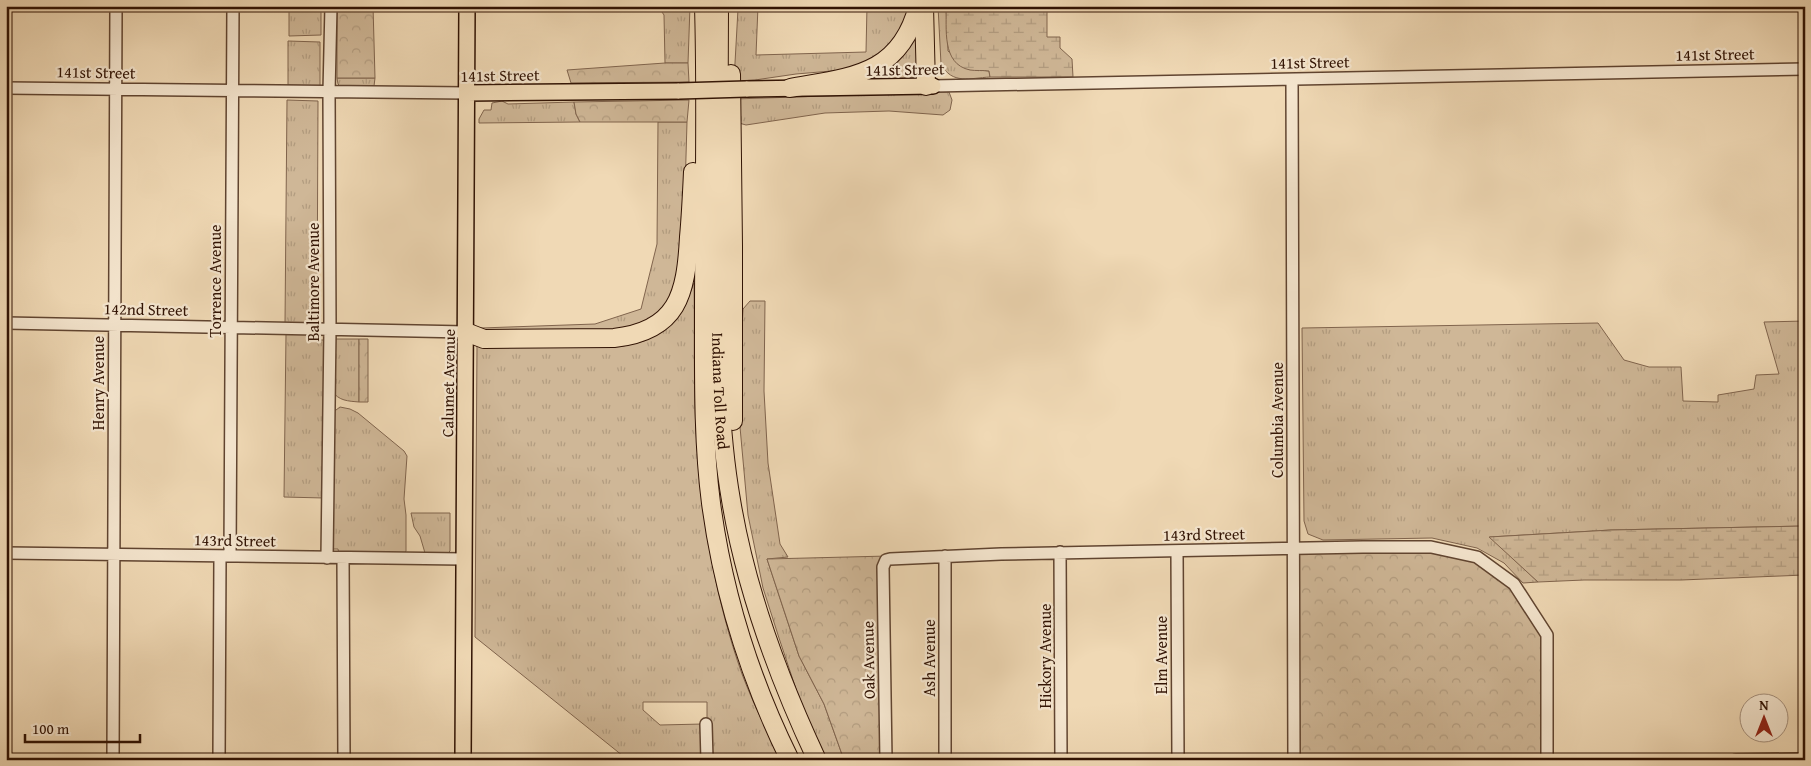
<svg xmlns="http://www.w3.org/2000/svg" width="1811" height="766" font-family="'Gentium Book Plus',serif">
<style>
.grass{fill:url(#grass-tufts);stroke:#80644d}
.forest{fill:url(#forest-crowns);stroke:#80644d}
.wetland{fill:url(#wetland-marsh);stroke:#80644d}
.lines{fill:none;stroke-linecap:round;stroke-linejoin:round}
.minor-casing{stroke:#604430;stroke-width:14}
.major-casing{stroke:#301203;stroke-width:18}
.highway-casing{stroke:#301203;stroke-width:20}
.minor{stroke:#f5e6cf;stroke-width:11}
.major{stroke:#f0d9b5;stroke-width:15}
.highway{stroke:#f0d9b5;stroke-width:18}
.major-bridge-casing{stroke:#301203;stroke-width:18;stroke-linecap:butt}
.major-bridge{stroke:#f0d9b5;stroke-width:15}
.labels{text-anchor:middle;stroke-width:4.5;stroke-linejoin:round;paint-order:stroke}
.street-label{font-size:16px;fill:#301203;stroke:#f5e6cf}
</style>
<defs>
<pattern id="grass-tufts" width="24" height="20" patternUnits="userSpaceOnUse" patternTransform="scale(1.25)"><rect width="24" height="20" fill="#cfb797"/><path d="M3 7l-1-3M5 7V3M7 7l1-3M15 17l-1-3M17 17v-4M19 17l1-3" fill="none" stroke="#b29c80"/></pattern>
<pattern id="forest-crowns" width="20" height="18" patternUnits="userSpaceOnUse" patternTransform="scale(1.25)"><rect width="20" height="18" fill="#cfb797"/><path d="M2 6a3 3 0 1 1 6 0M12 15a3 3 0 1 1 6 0" fill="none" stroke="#b29c80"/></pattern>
<pattern id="wetland-marsh" width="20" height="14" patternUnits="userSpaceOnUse" patternTransform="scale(1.25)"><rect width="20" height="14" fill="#cfb797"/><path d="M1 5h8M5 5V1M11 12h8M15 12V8" fill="none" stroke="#b29c80"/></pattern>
</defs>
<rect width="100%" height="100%" fill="#f0d9b5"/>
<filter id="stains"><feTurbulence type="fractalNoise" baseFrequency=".004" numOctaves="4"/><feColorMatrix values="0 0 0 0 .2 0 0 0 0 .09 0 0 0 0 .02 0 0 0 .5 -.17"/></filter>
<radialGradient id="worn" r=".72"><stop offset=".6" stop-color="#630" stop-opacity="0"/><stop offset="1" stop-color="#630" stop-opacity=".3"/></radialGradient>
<!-- grass -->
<path class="grass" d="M289,6H321V35L289,36Z
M658,6H690L688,63H665L664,15Z
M740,6H758L756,55L866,52L867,6H912L909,15L886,54L843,70L796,74L755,80L734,81L738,9Z
M938,6H946L948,51L968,69L989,71L990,77C970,78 952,85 941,64Z
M919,23L920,77L914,81L859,79Z
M288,41L320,42V86L288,85Z
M337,78H375L374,86L371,87H341L338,84Z
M949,92L952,100L950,110L943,115L889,111L825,113L746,125L739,123L734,99Z
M287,100L318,101L317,324L285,323Z
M502,101L508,104L574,102L576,114L580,122L479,123V119L484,110H491L492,103Z
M658,122H687L684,225L680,278L662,313L628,330L499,334L483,330L481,328L595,324L641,309L657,244Z
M694,283C695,338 693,392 697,447C703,523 716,601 742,674C753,703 767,732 782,760H707V702H643V710L660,725L703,724L705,760H628L475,637L477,346H623L644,341L660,332L675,320L685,306Z
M750,301H765L764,391L768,463L780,544L788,557L767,559L799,656L824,704L844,760H825L804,713L779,638L763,588L748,515L738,405L743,309Z
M1805,321V526L1611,530L1490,537L1538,582L1523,583L1504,563L1477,548L1432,538L1323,540L1308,534L1304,521L1302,328L1598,323L1624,360L1649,367H1681L1683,401L1718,402V395L1754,389L1756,375L1779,374L1764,322Z
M286,334H317V340H324V498L284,497Z
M335,339H359V402C348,401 339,401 332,391Z
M340,407L350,409L358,413L404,451L407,456L404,499L406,515V551L404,555L339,554L338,549H331L332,413Z
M411,513H450V551L448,553L428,555L427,553H425L420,536L414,527Z"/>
<!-- forest -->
<path class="forest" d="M337,6H373L375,78H337Z
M665,63H688L689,82L571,83L567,70Z
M689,100L687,122H580L576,114L574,102Z
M359,339H368V402H359Z
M1431,547L1477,557L1514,584L1547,635V760H1294L1293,548Z
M888,556L886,760H844L824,704L799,656L767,559Z"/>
<!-- wetland -->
<path class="wetland" d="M946,6H1047V37H1060V48L1072,59L1073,77H990L989,71C983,70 976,71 970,70C941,64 947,28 946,6Z
M1805,526V575L1681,580H1584L1538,582L1489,537L1611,530Z"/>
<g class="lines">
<!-- minor casing -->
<g class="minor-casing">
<path id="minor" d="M1292,80L1294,760
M933,86L1805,69
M6,88L467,93
M6,323L466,332
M1177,551L1178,760
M1060,552L1061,760
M6,553L463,559
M230,556L233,6
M327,558L330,329L329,92L331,6
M343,558L344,760
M706,724L707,760
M113,760L116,6
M219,760L220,556
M886,760L883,567L886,560L890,559L1001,554L1363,547H1431L1477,557L1514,584L1547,635V760
M945,760V556
M1736,760L1805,759"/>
</g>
<!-- major casing -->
<g class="major-casing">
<path id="major" d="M746,89L933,86
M467,93L679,91
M463,760L467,6"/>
</g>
<!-- highway casing -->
<g class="highway-casing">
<g id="highway">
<path d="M704,6C707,109 704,212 704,315C704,377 703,441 711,503C723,593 750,679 790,760"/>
<path id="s1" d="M719,6C719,95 718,184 718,273C718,349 718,425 731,500C746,591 778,677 817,760"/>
<path d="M924,6L926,86"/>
<path d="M731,74L733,246V421"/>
<path d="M790,88C850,77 900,76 918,6"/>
<path d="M466,332L484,339L614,338C678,331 686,294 689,237C691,216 692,194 693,172"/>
</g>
</g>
<!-- minor -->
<use href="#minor" class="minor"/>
<!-- major -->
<use href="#major" class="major"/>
<!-- highway -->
<use href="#highway" class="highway"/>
<!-- major-bridge casing -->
<g class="major-bridge-casing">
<path id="major-bridge" d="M679,91L746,89"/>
</g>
<!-- major-bridge -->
<use href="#major-bridge" class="major-bridge"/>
</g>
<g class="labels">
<!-- street labels -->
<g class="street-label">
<text transform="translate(1715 54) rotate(-1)" y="6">141st Street</text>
<text transform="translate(1310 62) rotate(-1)" y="6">141st Street</text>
<text transform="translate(905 69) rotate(-1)" y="6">141st Street</text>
<text transform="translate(96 72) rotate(1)" y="6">141st Street</text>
<text transform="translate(500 75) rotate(-1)" y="6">141st Street</text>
<text transform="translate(215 281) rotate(-90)" y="6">Torrence Avenue</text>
<text transform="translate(313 282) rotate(-90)" y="6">Baltimore Avenue</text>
<text transform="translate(146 309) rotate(1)" y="6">142nd Street</text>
<text transform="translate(98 383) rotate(-90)" y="6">Henry Avenue</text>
<text transform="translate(448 383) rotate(-89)" y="6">Calumet Avenue</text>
<text dy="6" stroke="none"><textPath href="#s1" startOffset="385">Indiana Toll Road</textPath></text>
<text transform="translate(1277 420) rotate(-90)" y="6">Columbia Avenue</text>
<text transform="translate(1204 534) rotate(-1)" y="6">143rd Street</text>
<text transform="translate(235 540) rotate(1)" y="6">143rd Street</text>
<text transform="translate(1161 655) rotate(-90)" y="6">Elm Avenue</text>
<text transform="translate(1045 656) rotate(-90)" y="6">Hickory Avenue</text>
<text transform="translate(929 658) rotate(-90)" y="6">Ash Avenue</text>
<text transform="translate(868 660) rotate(-91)" y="6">Oak Avenue</text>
</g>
</g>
<!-- margin -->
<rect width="1811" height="766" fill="none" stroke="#f0d9b5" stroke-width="25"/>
<rect x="8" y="8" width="1796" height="751" fill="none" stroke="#301203" stroke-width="2.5"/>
<rect x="12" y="12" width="1786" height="741" fill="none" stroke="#301203"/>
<!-- north arrow -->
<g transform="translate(1764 718)"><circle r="24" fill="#f5e6cf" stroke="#a6917d"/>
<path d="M0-4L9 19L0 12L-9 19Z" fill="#8f2418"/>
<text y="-8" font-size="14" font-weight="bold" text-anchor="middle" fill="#301203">N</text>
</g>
<!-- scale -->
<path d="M25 734v8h115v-8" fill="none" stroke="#301203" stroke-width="2.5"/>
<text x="32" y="734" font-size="15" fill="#301203" stroke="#f5e6cf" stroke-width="4" paint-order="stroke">100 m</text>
<rect width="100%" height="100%" filter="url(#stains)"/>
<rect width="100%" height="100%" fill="url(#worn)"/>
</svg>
